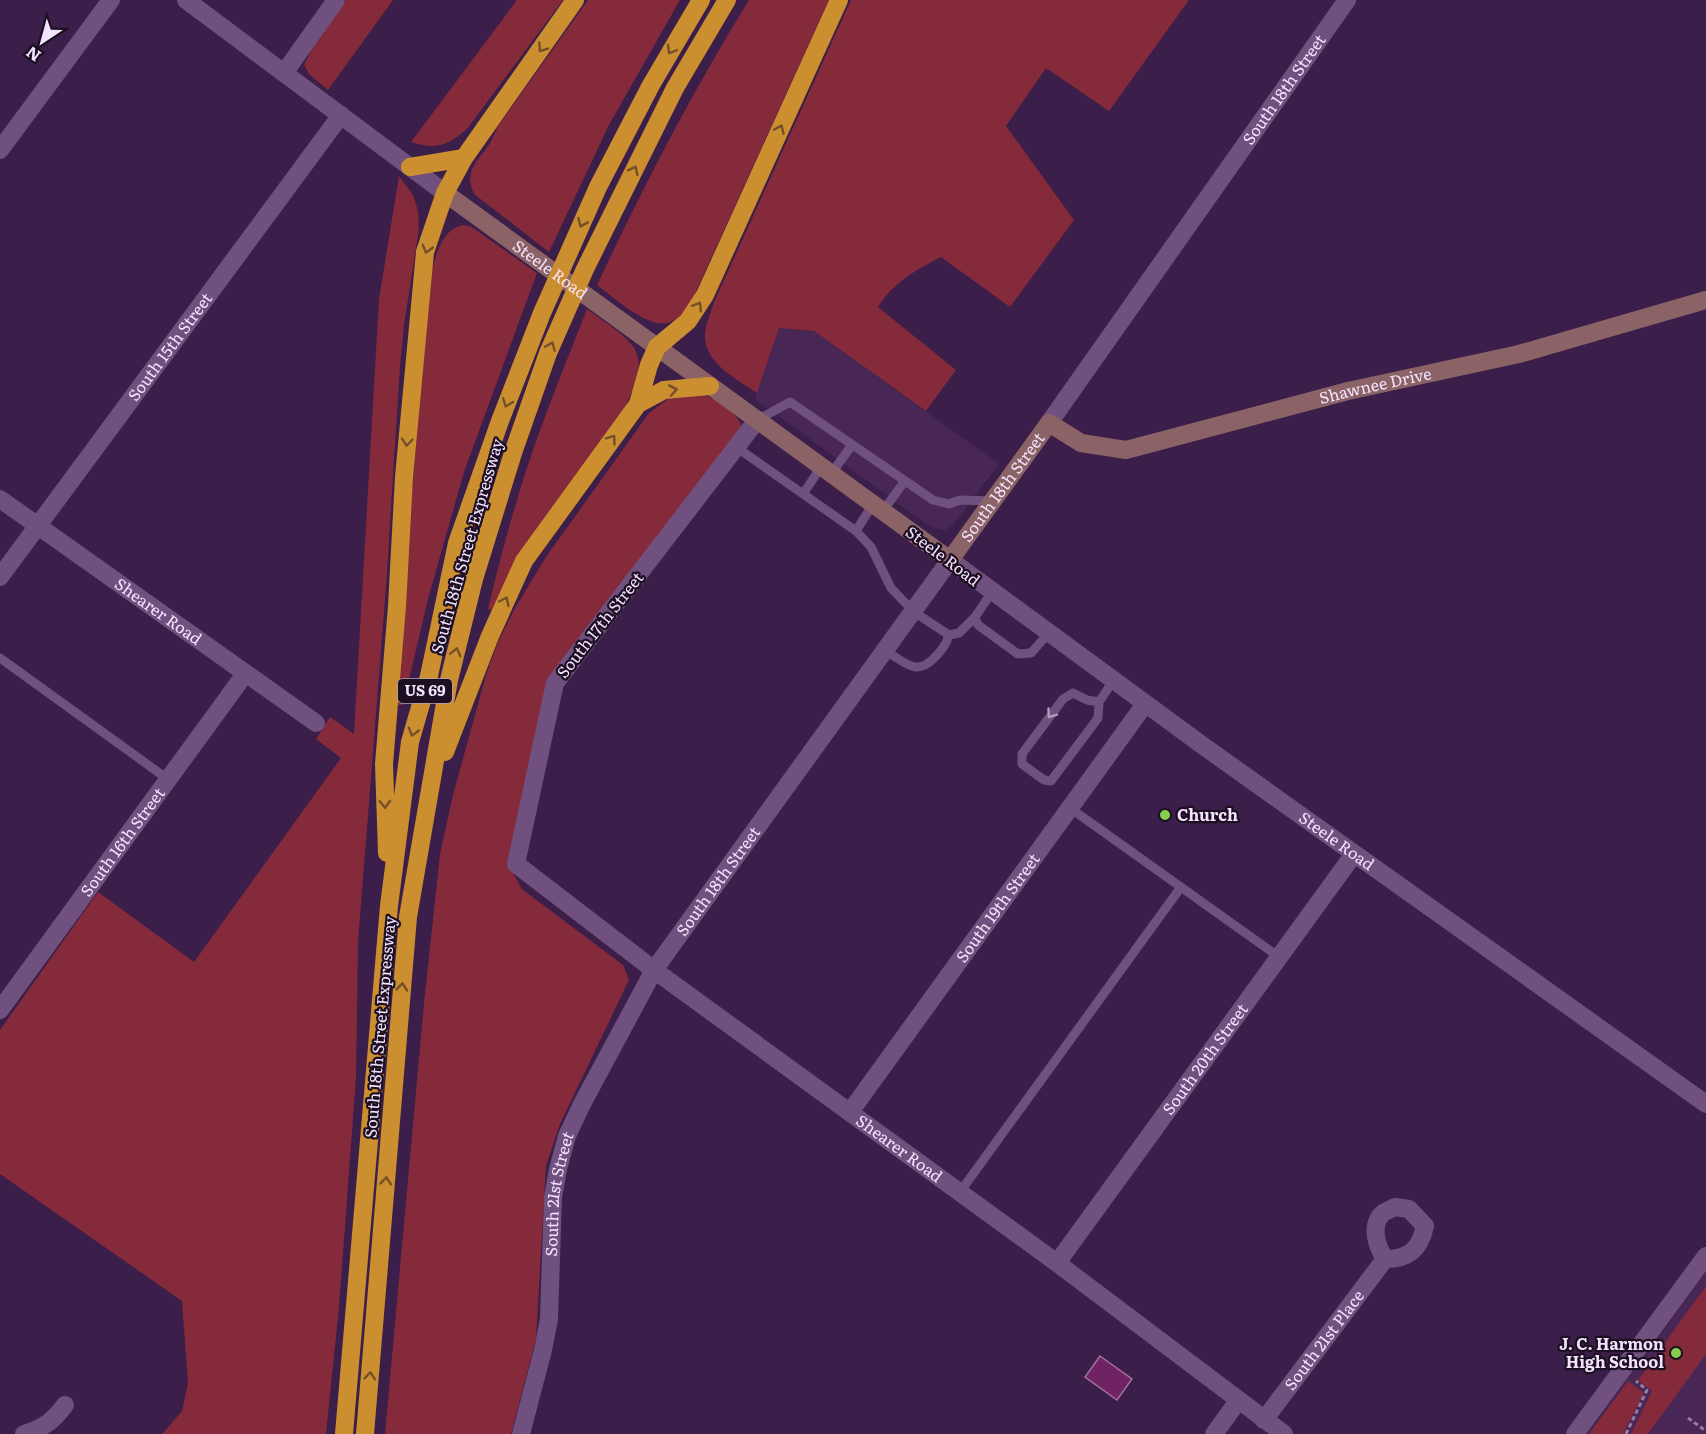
<svg xmlns="http://www.w3.org/2000/svg" width="1706" height="1434" font-family="Literata,serif">
<style>
.built{fill:#482656}
.green{fill:#842a3a}
.building{fill:#6f2365;stroke:#a4739a;stroke-width:1.5}
.lines{fill:none;stroke-linecap:round;stroke-linejoin:round}
.path{stroke:#957da1;stroke-width:3;stroke-dasharray:4.5 3;stroke-linecap:butt}
.service{stroke:#6f507e;stroke-width:9}
.minor{stroke:#6f507e;stroke-width:18}
.tertiary{stroke:#6f507e;stroke-width:18}
.secondary{stroke:#8b6367;stroke-width:18}
.motorway{stroke:#cc8f30;stroke-width:18}
.oneway{stroke:#744f29}
.oneway2{stroke:#b29abe}
.poi-dot{fill:#85cf4c;stroke:#1c0f22;stroke-width:2}
.labels{text-anchor:middle;stroke-width:4.5;stroke-linejoin:round;paint-order:stroke}
.shield{fill:#1c0f22;stroke:#b3a3bc;stroke-width:1.5}
.shield-label{font-size:15px;font-weight:bold;fill:#f4e3fe}
.street-label{font-size:16px;fill:#f4e3fe;stroke:#1c0f22}
.poi-label{font-size:16px;font-weight:bold;fill:#f4e3fe;stroke:#1c0f22;text-anchor:start}
</style>
<rect width="100%" height="100%" fill="#3b1e49"/>
<!-- built -->
<path class="built" d="M779,328L814,331L999,464L953,525L945,530H940L926,524L755,399Z
M1706,1272V1434H1587Z"/>
<!-- green -->
<path class="green" d="M346,0H393L328,90L309,74L304,65L312,49Z
M517,0H563L467,129C447,146 436,150 411,142Z
M588,0H680L609,125L549,252L474,194C463,172 478,161 490,143C493,138 495,132 498,126Z
M749,0H829L693,298C687,307 681,318 670,322C650,331 613,297 597,285C643,187 692,92 749,0Z
M851,0H1189L1109,111L1046,68L1006,126L1074,220L1010,307L941,257C914,271 894,282 878,307L956,370L926,411L814,331L779,328L757,393C735,378 698,360 706,327C708,318 712,309 715,300Z
M399,176L413,195L418,211L419,229L404,325L400,367L386,587L358,942L356,1078L339,1307L326,1434H162L182,1411L188,1383L182,1301L0,1174V1030L98,892L194,962L341,758L316,739L330,717L354,734L379,299Z
M462,225L470,226L537,273L464,472L428,599L403,705H395L426,314C430,288 431,233 462,225Z
M587,309C639,347 654,349 622,414L500,594L492,610L488,609C502,550 518,491 539,433C554,391 571,350 587,309Z
M705,395C718,401 738,413 742,427L566,657L509,866L522,889L623,965L629,980L560,1124L546,1166L536,1339L511,1434H385L424,1003L440,854L453,795L486,675L498,642L515,608L546,557L649,413L672,396Z
M1706,1286V1354L1648,1434H1631L1652,1391L1638,1380Z
M1628,1381L1644,1393L1623,1434H1589Z"/>
<!-- building -->
<path class="building" d="M1100,1356L1132,1379L1117,1400L1085,1377Z"/>
<g class="lines">
<!-- path -->
<path class="path" d="M1688,1418L1706,1431
M1626,1434L1647,1390L1636,1381"/>
<!-- service -->
<path class="service" d="M757,420L790,402L933,500L949,504L960,500L993,501
M736,447L856,531L871,547L891,588L914,612L949,635
M831,474L852,445
M803,494L821,467
M883,511L904,482
M856,531L873,504
M992,592L975,617L978,625L1018,654L1031,653L1048,634
M886,651C905,662 916,677 934,658C942,650 946,645 949,635L959,633L975,617
M0,658L169,780
M1099,702L1087,700L1073,693L1063,699L1022,754V764L1044,780L1051,781L1098,718L1099,702L1113,681
M1070,808L1279,957
M960,1192L1181,887"/>
<!-- minor -->
<g class="minor">
<path d="M284,73L336,0"/>
<path id="s1" d="M757,420L555,683L516,864L654,970L1057,1263L1284,1434"/>
<path id="s2" d="M1049,423L1347,0"/>
<path id="s3" d="M0,499L316,723"/>
<path id="s4" d="M0,577L341,115"/>
<path id="s5" d="M0,1010L245,674"/>
<path id="s6" d="M850,1112L1145,704"/>
<path d="M1395,1207L1409,1209L1425,1226C1420,1250 1408,1259 1385,1259C1377,1247 1370,1226 1382,1214C1385,1211 1391,1209 1395,1207Z"/>
<path id="s7" d="M1057,1263L1354,854"/>
<path id="s8" d="M1264,1420L1385,1259"/>
<path d="M24,1434C45,1427 52,1422 65,1405"/>
<path id="s9" d="M521,1434L543,1350L549,1319L553,1197L558,1169L567,1136L582,1104L654,970L950,560"/>
<path d="M1214,1434L1238,1401"/>
<path d="M1575,1434L1706,1256"/>
</g>
<!-- tertiary -->
<g class="tertiary">
<path d="M186,0L445,193"/>
<path d="M0,150L111,0"/>
<path id="s10" d="M950,560L1202,745L1706,1104"/>
</g>
<!-- secondary -->
<path class="secondary" id="s11" d="M445,193L950,560L1049,423L1081,443L1126,450L1348,391L1519,354L1706,300"/>
<!-- motorway -->
<path class="motorway" d="M410,167L464,158
M638,404L664,390L710,386
M445,752L490,636L524,561L638,404L649,365L657,347L688,321L705,295L839,0
M387,853L384,764L397,606L404,477L425,252L445,193L464,158L575,0
M344,1434L389,906L410,742L429,676L457,543L500,421L542,313L598,187L651,85L701,0
M365,1434L408,917L449,680L474,579L513,453L548,353L585,269L675,88L727,0"/>
</g>
<!-- one-way arrows -->
<defs><path id="oneway-chevron" d="M-2-3.5L2.5 0L-2 3.5" fill="none" stroke-width="1.6" stroke-linecap="round" stroke-linejoin="round" transform="scale(1.5)"/></defs>
<g class="oneway">
<use href="#oneway-chevron" transform="translate(542 48) rotate(125)"/>
<use href="#oneway-chevron" transform="translate(671 50) rotate(120)"/>
<use href="#oneway-chevron" transform="translate(780 129) rotate(-66)"/>
<use href="#oneway-chevron" transform="translate(634 170) rotate(-63)"/>
<use href="#oneway-chevron" transform="translate(582 223) rotate(114)"/>
<use href="#oneway-chevron" transform="translate(427 249) rotate(105)"/>
<use href="#oneway-chevron" transform="translate(698 306) rotate(-58)"/>
<use href="#oneway-chevron" transform="translate(551 346) rotate(-67)"/>
<use href="#oneway-chevron" transform="translate(673 390) rotate(-10)"/>
<use href="#oneway-chevron" transform="translate(507 403) rotate(111)"/>
<use href="#oneway-chevron" transform="translate(612 439) rotate(-54)"/>
<use href="#oneway-chevron" transform="translate(407 442) rotate(95)"/>
<use href="#oneway-chevron" transform="translate(505 601) rotate(-65)"/>
<use href="#oneway-chevron" transform="translate(456 652) rotate(-76)"/>
<use href="#oneway-chevron" transform="translate(413 732) rotate(106)"/>
<use href="#oneway-chevron" transform="translate(385 804) rotate(88)"/>
<use href="#oneway-chevron" transform="translate(402 987) rotate(-85)"/>
<use href="#oneway-chevron" transform="translate(386 1181) rotate(-85)"/>
<use href="#oneway-chevron" transform="translate(370 1376) rotate(-85)"/>
</g>
<use class="oneway2" href="#oneway-chevron" transform="translate(1051 714) rotate(126)"/>
<!-- markers -->
<g class="poi-dot">
<circle cx="1165" cy="815" r="6"/>
<circle cx="1676" cy="1353" r="6"/>
</g>
<g class="labels">
<!-- shield labels -->
<rect class="shield" x="398" y="679" width="54" height="24" rx="4.5"/>
<g class="shield-label">
<text x="425" y="696">US 69</text>
</g>
<!-- street labels -->
<g class="street-label">
<text dy="6" stroke="none"><textPath href="#s2" startOffset="408">South 18th Street</textPath></text>
<text dy="6" stroke="none"><textPath href="#s11" startOffset="130">Steele Road</textPath></text>
<text dy="6" stroke="none"><textPath href="#s4" startOffset="286">South 15th Street</textPath></text>
<text dy="6" stroke="none"><textPath href="#s11" startOffset="1134">Shawnee Drive</textPath></text>
<text dy="6" stroke="none"><textPath href="#s11" startOffset="714">South 18th Street</textPath></text>
<text transform="translate(467 546) rotate(-74)" y="6">South 18th Street Expressway</text>
<text transform="translate(943 556) rotate(37)" y="6">Steele Road</text>
<text dy="6" stroke="none"><textPath href="#s3" startOffset="194">Shearer Road</textPath></text>
<text transform="translate(600 625) rotate(-52)" y="6">South 17th Street</text>
<text dy="6" stroke="none"><textPath href="#s5" startOffset="208">South 16th Street</textPath></text>
<text dy="6" stroke="none"><textPath href="#s10" startOffset="478">Steele Road</textPath></text>
<text dy="6" stroke="none"><textPath href="#s9" startOffset="600">South 18th Street</textPath></text>
<text dy="6" stroke="none"><textPath href="#s6" startOffset="252">South 19th Street</textPath></text>
<text transform="translate(380 1027) rotate(-85)" y="6">South 18th Street Expressway</text>
<text dy="6" stroke="none"><textPath href="#s7" startOffset="252">South 20th Street</textPath></text>
<text dy="6" stroke="none"><textPath href="#s1" startOffset="994">Shearer Road</textPath></text>
<text dy="6" stroke="none"><textPath href="#s9" startOffset="244">South 21st Street</textPath></text>
<text dy="6" stroke="none"><textPath href="#s8" startOffset="100">South 21st Place</textPath></text>
</g>
<!-- poi labels -->
<g class="poi-label">
<text x="1177" y="821">Church</text>
<text x="1664" y="1350" text-anchor="end">J. C. Harmon<tspan x="1664" dy="18">High School</tspan></text>
</g>
</g>
<!-- north arrow -->
<g transform="translate(42 42) rotate(216)" stroke="#1c0f22" stroke-width="4.5" paint-order="stroke">
<path d="M0-4.5L10 22L0 15L-10 22Z" fill="#f4e3fe"/>
<text y="-9" font-size="16" font-weight="bold" text-anchor="middle" fill="#f4e3fe">N</text>
</g>
</svg>
